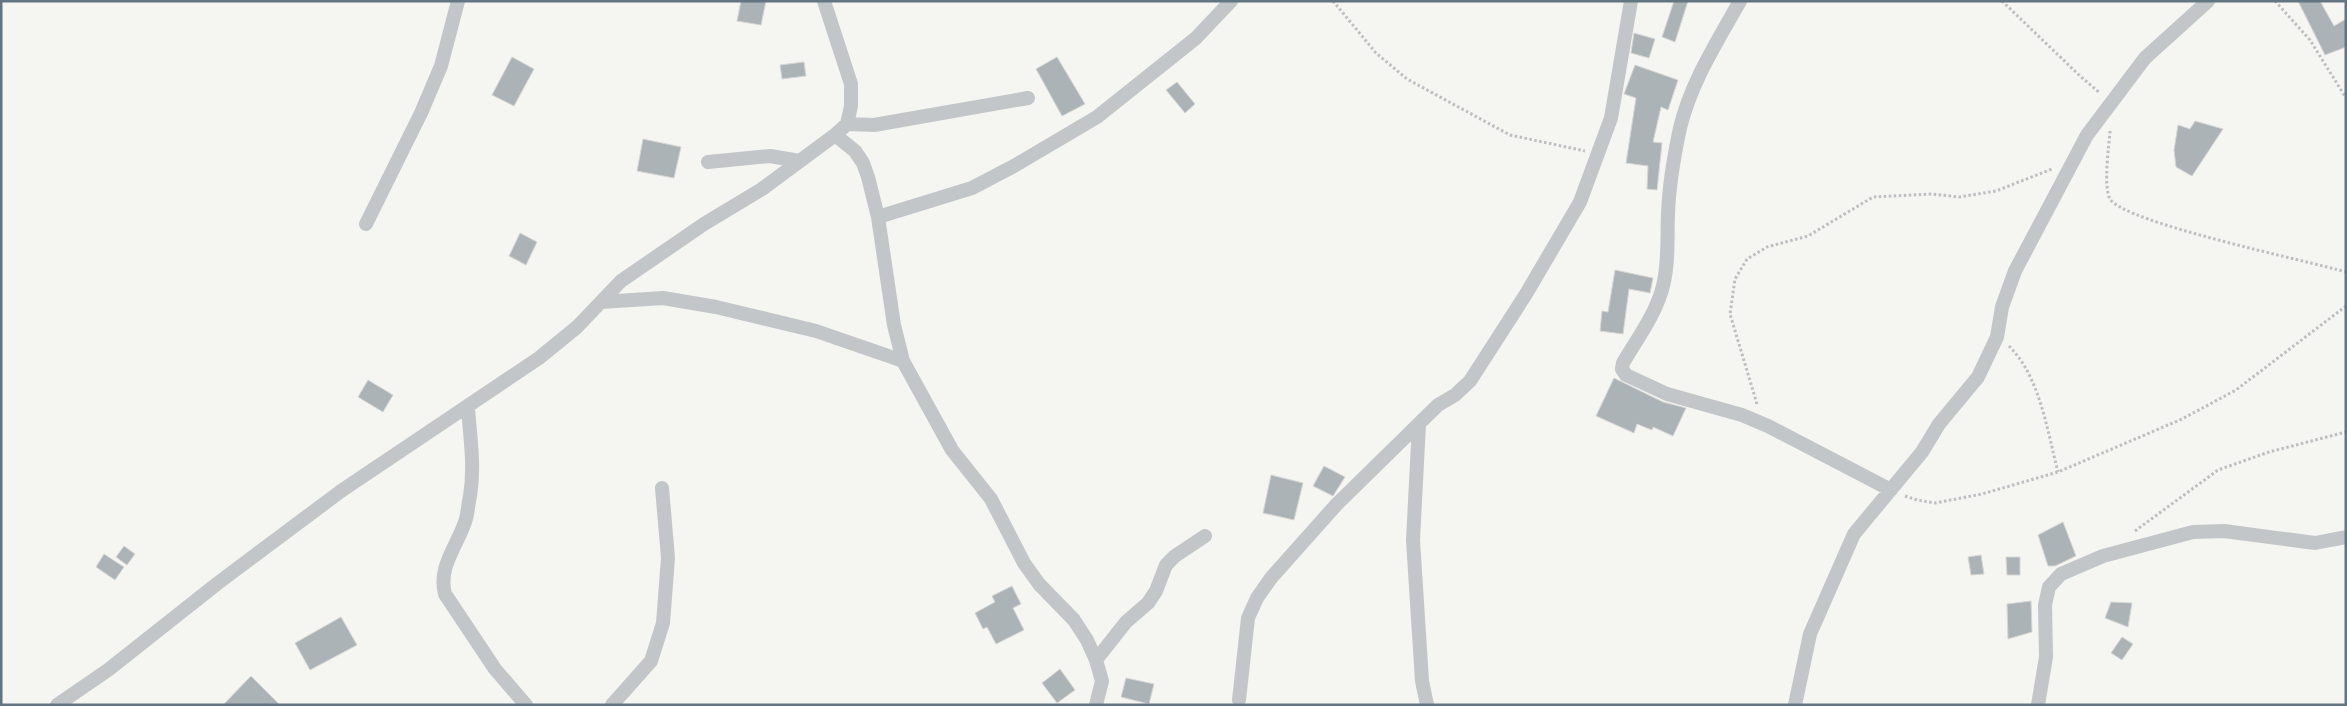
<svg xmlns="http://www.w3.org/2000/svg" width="2347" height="706" font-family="'Source Sans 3',sans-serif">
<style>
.building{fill:#abb3b7;stroke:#d6d6d4}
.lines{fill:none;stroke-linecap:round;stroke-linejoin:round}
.path{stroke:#bcbec0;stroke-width:3;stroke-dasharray:2.5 2.5;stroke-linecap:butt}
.street{stroke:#c2c6c9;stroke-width:14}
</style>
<rect width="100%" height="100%" fill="#f5f5f1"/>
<!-- building -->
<path class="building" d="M741,1H766L761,25L737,21Z
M1674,1H1688L1675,42L1662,37Z
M2298,1H2320L2334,26L2346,19V47L2325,55Z
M1634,33L1655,39L1649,58L1631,53Z
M512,57L534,69L514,106L492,95Z
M1057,57L1085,104L1062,116L1036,69Z
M804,62L806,76L782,79L780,65Z
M1635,65L1678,80L1668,110L1661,107L1653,142L1662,143L1657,190L1647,189L1648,166L1626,163L1636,98L1624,94Z
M1177,82L1195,104L1185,113L1166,90Z
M2195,121L2223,129L2192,176L2176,167L2174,150L2178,125L2190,129Z
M643,139L681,147L674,178L637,171Z
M520,233L537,242L526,265L509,256Z
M1615,270L1653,278L1650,293L1629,289L1623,334L1600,331L1602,311L1608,312Z
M1614,378L1663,402L1686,408L1673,436L1653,427L1652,430L1637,424L1634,433L1596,416Z
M368,380L393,395L383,412L358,397Z
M1324,466L1345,477L1333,496L1313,486Z
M1271,475L1303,483L1294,520L1263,513Z
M2063,522L2076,556L2055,566H2048L2038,535Z
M124,546L135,554L127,565L116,557Z
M104,554L124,567L115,580L96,567Z
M1981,555L1984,574L1971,575L1968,557Z
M2006,557H2020V575H2007Z
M1012,586L1021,604L1013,608L1024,630L996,644L987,627L983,629L975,613L995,602L992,596Z
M2031,601L2032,632L2008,639L2007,604Z
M2111,602L2132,603L2128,627L2105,618Z
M341,617L357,645L310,670L295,643Z
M2122,637L2133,644L2122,660L2111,653Z
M1060,669L1075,690L1057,703L1042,683Z
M251,676L280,705H223Z
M1126,678L1154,684L1149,704L1121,697Z"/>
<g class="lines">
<!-- path -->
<path class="path" d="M1333,1L1376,53L1407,79L1510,135L1585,151
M2002,1L2080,76L2100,93
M2275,1L2310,40L2346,98
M2110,131C2109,147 2103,186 2110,199C2125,223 2309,261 2346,272
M2009,346C2040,377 2047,430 2058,472
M1757,404L1730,314L1735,279L1747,259L1767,247L1808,236L1873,197L1932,194L1959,197L1996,191L2052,169
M1905,496L1917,500L1935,503L1982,494L2058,472L2182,419L2236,390L2346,306
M2135,531L2218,470L2269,452L2346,432"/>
<!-- street -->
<path class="street" d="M1740,1C1717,42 1691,82 1680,128C1674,156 1669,185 1668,214C1667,238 1669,262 1663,286C1656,314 1637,339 1623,363L1622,369L1626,375L1667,394L1742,415L1768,426L1891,490
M847,124L874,125L1028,98
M835,135L855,151L863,163L868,177L878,217L894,325L903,361L952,450L991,499L1024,563L1039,584L1074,620L1087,640L1096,660L1102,681L1096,705
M708,162L770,156L800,161
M878,217L972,188L1014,166L1097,117L1196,38L1231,1
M366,224L421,113L441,66L458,1
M601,302L663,298L716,307L816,331L903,361
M468,408C470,437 475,466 470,496C468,504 468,514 465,522C456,548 438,567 445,594L495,669L526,705
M1419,424L1413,540L1422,681L1427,705
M1096,660L1126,622L1148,603L1156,591L1166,565L1175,556L1205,536
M1239,700L1248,618L1257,598L1271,578L1336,505L1438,405L1455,395L1470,381L1526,294L1580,202L1611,118L1631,1
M57,705L108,670L218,583L341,491L539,358L577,327L621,281L704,224L762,189L835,135L847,124L851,106V84L824,1
M612,705L651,661L663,623L668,558L662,488
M1795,705L1810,634L1854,534L1922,452L1939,424L1978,377L1997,337L2002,307L2015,271L2087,135L2145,58L2208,1
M2038,705L2046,657L2045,605L2049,587L2061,574L2103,556L2193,532L2224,531L2315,543L2346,537"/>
</g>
<!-- border -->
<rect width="2347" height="706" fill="none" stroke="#647582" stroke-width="5"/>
</svg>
